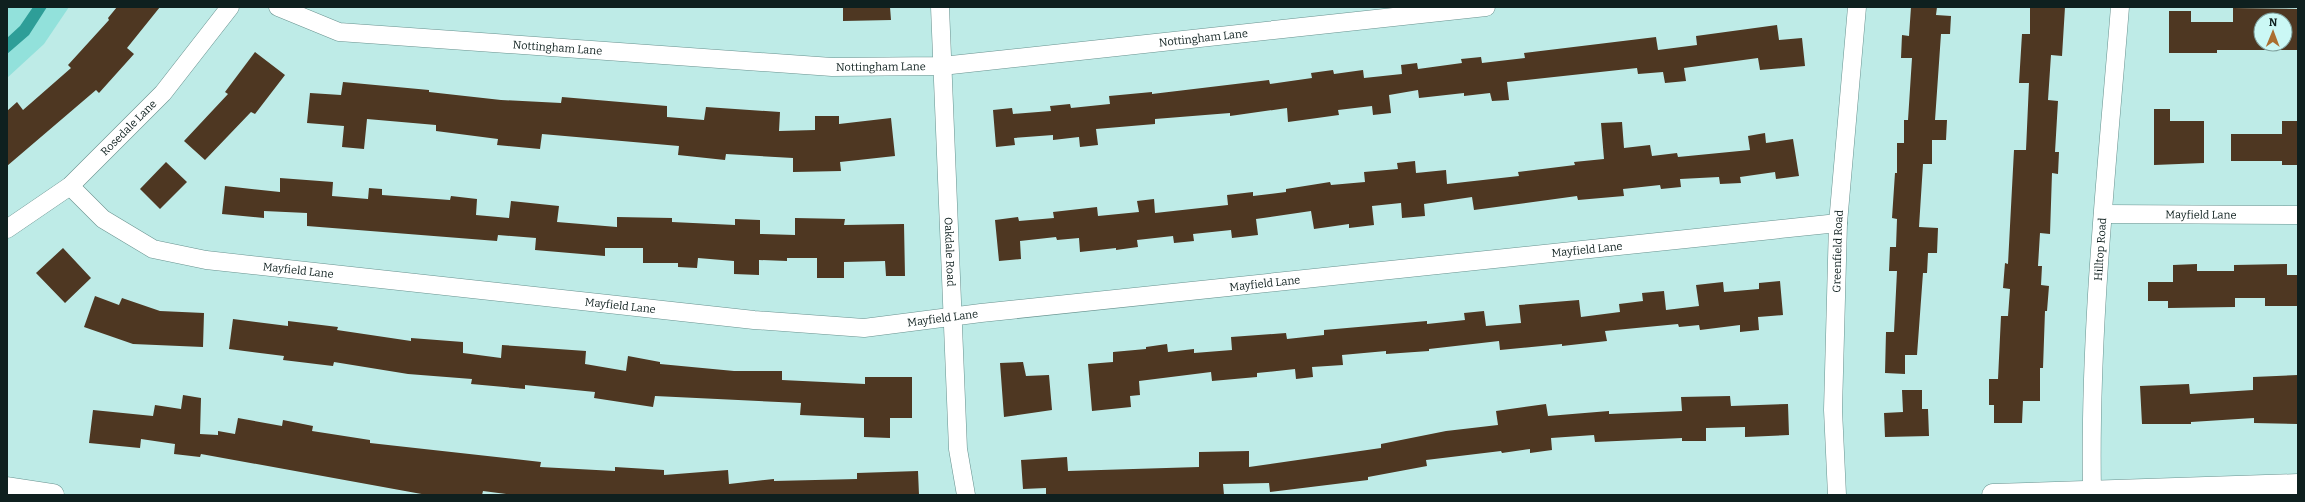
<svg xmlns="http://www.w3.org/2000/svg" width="2305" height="502" font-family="Bitter,serif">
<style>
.green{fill:#92e1db}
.water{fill:#2e9e98}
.building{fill:#4e3722;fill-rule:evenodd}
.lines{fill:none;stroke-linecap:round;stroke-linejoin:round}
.minor-casing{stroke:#68928f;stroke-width:19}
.tertiary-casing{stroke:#68928f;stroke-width:23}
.minor{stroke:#fff;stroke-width:18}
.tertiary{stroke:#fff;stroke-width:22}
.labels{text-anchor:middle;stroke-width:4;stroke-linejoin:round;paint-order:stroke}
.street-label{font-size:11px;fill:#0f201f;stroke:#cbf8f5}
</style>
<rect width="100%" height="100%" fill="#beebe7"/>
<!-- green -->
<path class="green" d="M7,7H69L44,44L7,78Z"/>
<!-- water -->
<path class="water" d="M33,7H47L29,35L7,54V38L20,26Z"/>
<!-- building -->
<path class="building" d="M117,7H160L127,48L134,54L99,93L96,90L7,166V111L17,102L23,110L71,68L68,65L109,20L108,18Z
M843,7H890L891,20L843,21Z
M1911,7H1937L1936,15L1951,16L1950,34H1941L1935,120H1947L1946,140H1932V164H1923L1919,227L1938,228L1937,253H1928L1927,273H1923L1917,355H1905V374L1885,373L1886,332H1894L1897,271H1889L1890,247H1896L1897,219L1892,218L1895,173H1897V143H1904V120H1908L1912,58H1901L1902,35L1909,36Z
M2030,7H2065L2062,56L2051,55L2048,100L2058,101L2055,152H2059L2058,174L2052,173L2050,234L2040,233L2038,266H2042L2041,285L2049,286L2047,311H2045L2043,368H2040V401H2023L2022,423H1994V405H1989V379H1998L2001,316H2008L2010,289L2003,288L2005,263L2008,264L2014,150H2026L2029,83H2019L2022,34H2030Z
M2233,8L2298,9V50H2217V53H2169V11H2191V22H2233ZM2261,20H2285V44H2261Z
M1777,25L1779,40L1802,38L1805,66L1760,70L1758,58L1684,68L1686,81L1665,83L1663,72L1638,74L1637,68L1507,82L1509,100L1492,101L1490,93L1464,96V93L1419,98L1418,90L1389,95L1391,113L1373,115L1372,106L1338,110L1339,115L1288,122L1287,108L1230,116V113L1155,119V124L1096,129L1098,145L1080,147L1079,137L1053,140V135L1014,138L1015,145L996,147L993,110L1012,108L1013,114L1051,111L1050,106L1070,104L1071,108L1110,104L1109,96L1152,92V94L1269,80L1270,84L1312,78L1311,73L1333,70L1334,74L1363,70L1364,78L1402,74L1401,65L1417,63L1418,69L1462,63L1461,59L1481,57L1482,63L1525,58L1524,53L1656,37L1658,50L1697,45L1696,36Z
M255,52L285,75L255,114L251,112L205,160L184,141L228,94L225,92Z
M343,82L429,90V92L501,100L561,103L562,97L667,106V117L704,120L706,107L780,112L779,131L815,130V116H839V124L891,118L895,156L840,162L841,171L793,172V158L726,154L725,160L678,155L679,146L542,134L540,149L497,145L498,139L436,131V125L367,119L364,149L342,147L344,126L307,123L310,93L341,95Z
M2154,109H2170V121H2204V163L2154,165Z
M2282,121H2298V165H2282V161H2231V134H2282Z
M1622,122L1624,148L1650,145L1652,156L1677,153L1678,157L1750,150L1748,136L1765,133L1766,143L1793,139L1799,176L1776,179L1775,172L1740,177L1741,183L1720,184L1719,177L1680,179L1681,187L1661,189L1660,185L1623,189L1624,196L1578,200L1577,196L1474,210L1472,197L1424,204L1425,216L1402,218L1401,203L1372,206L1374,225L1349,228V224L1314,229L1311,211L1256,219L1258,235L1232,238L1231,230L1193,234L1194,241L1174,243L1173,236L1137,240L1138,247L1116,250V248L1080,252L1079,238L1057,240L1056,237L1020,241L1021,259L999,261L995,220L1018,217L1019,221L1054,218L1053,212L1097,207L1098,216L1139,212L1137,201L1154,199L1155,213L1228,205L1227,195L1253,192V196L1286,192V189L1330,182L1331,185L1365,182L1364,172L1398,169L1397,163L1415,161L1416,173L1446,170L1447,184L1519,176L1518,172L1575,165L1574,162L1604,159L1601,123Z
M166,162L187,182L160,209L140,189Z
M280,178L333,182L332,196L368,199L369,188L382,189V195L450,200L451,196L477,199L476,215L509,218L511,201L559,206L557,222L617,227V217L672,218V222L735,225V219L760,220V234L795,235V218L845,219L844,225L904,224L905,276H886L885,261L844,262V278H817V258H787V261L759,260V275L734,274V261L698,258L697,268L678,267V263H643V248H605V256L535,250L536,238L498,235L497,241L307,226V213L264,211V218L222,214L225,186L280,192Z
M63,248L91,278L65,303L36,273Z
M2197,264V271H2234V265L2287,264V275H2298V306H2265V298H2235V307L2168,308V301H2148V282H2173V265Z
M1780,281L1783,315L1758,317L1759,330L1740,332V325L1700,330L1699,325L1679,327L1678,324L1605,331L1607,341L1562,346V344L1500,350L1499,341L1429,349V351L1386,354V351L1342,355L1343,365L1312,367L1313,377L1296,379L1295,369L1257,373V377L1212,381L1211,372L1139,381L1140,395L1130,396L1131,407L1092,411L1088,364L1113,362V352L1146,349V347L1167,344L1168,352L1194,349V353L1232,350L1231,337L1286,333L1287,339L1324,335V330L1427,321V324L1465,320L1464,313L1484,311L1486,326L1521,323L1519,305L1579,300L1581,317L1620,312L1619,304L1643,301L1642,293L1664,291L1666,310L1699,306L1696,285L1723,282L1724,292L1759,289V283Z
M95,296L119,305L122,298L160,311L204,313L203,347L133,344L84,327Z
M233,319L288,326V321L338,327L337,330L411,341V338L463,342V353L501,358L502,345L586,351L585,364L626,371L628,356L660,362V364L734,371H782V380L865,384V377H912V418H890V438L864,437V418L800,415L801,403L655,396L653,407L594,398L595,392L525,385V389L471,384L472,379L408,374L334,362L333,366L283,360L284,356L229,349Z
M1023,362L1026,376L1049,375L1052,410L1004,417L1000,363Z
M2298,375V424L2254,423V418L2191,422V424H2142L2140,386L2189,384L2190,394L2253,390V377Z
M1902,390H1922V409H1928L1929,436L1885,437L1884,413L1903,412Z
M183,395L201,398L200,434L218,435V431L235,434L238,418L282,426L283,420L313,426L312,431L370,440V443L541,462L540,467L615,471V467L664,470V475L728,470L729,484L774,479V481L857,479V473L918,471L919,495H513L483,491L482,495H427L201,454L200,457L174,454L175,444L141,439L140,448L89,443L93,410L153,416L155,405L181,409Z
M1730,396L1731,406L1788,404L1789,435L1745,437V427L1706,428V441H1682V438L1595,442L1594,435L1551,438L1552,450L1530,453V449L1502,453L1501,451L1426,460L1427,466L1368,477V480L1270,492L1269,483L1223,484L1224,495H1046V488L1023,489L1021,460L1067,457L1068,471L1199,467V452L1249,451V467L1381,448V444L1446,431L1498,425L1496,411L1546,404L1548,416L1609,411V414L1682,411L1681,397Z"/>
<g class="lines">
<!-- minor casing -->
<g class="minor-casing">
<g id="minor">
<path id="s1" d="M278,7L339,32L832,67L942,66L1486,7"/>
<path id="s2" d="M940,7L958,449L966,495"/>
<path id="s3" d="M70,186L103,219L153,249L206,260L754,320L864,328L981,313L1838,223"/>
<path id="s4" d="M2103,214L2298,215"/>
<path id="s5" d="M7,229L70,186L163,93L230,7"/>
<path id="s6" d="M2092,492C2089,330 2107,168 2120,7"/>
<path id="s7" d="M1837,495L1833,410L1838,223L1857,7"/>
</g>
</g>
<!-- tertiary casing -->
<g class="tertiary-casing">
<path id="tertiary" d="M7,488L53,495
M1993,495L2298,485"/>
</g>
<!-- minor -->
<use href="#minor" class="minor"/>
<!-- tertiary -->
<use href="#tertiary" class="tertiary"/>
</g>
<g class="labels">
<!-- street labels -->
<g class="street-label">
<text dy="4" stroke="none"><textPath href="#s1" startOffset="933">Nottingham Lane</textPath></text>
<text dy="4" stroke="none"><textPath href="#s1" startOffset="285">Nottingham Lane</textPath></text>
<text dy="4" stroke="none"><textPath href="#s1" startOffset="609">Nottingham Lane</textPath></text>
<text dy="4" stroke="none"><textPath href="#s5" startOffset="159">Rosedale Lane</textPath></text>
<text dy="4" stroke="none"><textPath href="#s4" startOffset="98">Mayfield Lane</textPath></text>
<text dy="4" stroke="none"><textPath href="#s6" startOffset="243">Hilltop Road</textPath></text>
<text dy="4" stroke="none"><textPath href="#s3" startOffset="1548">Mayfield Lane</textPath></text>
<text dy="4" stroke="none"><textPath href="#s2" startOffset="245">Oakdale Road</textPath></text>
<text dy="4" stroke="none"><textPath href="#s7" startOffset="244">Greenfield Road</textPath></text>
<text dy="4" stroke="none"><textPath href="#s3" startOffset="252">Mayfield Lane</textPath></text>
<text dy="4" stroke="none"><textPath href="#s3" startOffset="1224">Mayfield Lane</textPath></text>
<text dy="4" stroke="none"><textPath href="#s3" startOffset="576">Mayfield Lane</textPath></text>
<text dy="4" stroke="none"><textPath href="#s3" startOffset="900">Mayfield Lane</textPath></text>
</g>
</g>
<!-- border -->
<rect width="2305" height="502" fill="none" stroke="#0f201f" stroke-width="16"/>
<!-- north arrow -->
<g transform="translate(2273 32) rotate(1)"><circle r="19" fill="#cbf8f5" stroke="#80a29f"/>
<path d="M0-3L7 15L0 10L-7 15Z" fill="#ab6f31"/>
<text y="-6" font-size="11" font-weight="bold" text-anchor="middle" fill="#0f201f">N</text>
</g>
</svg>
